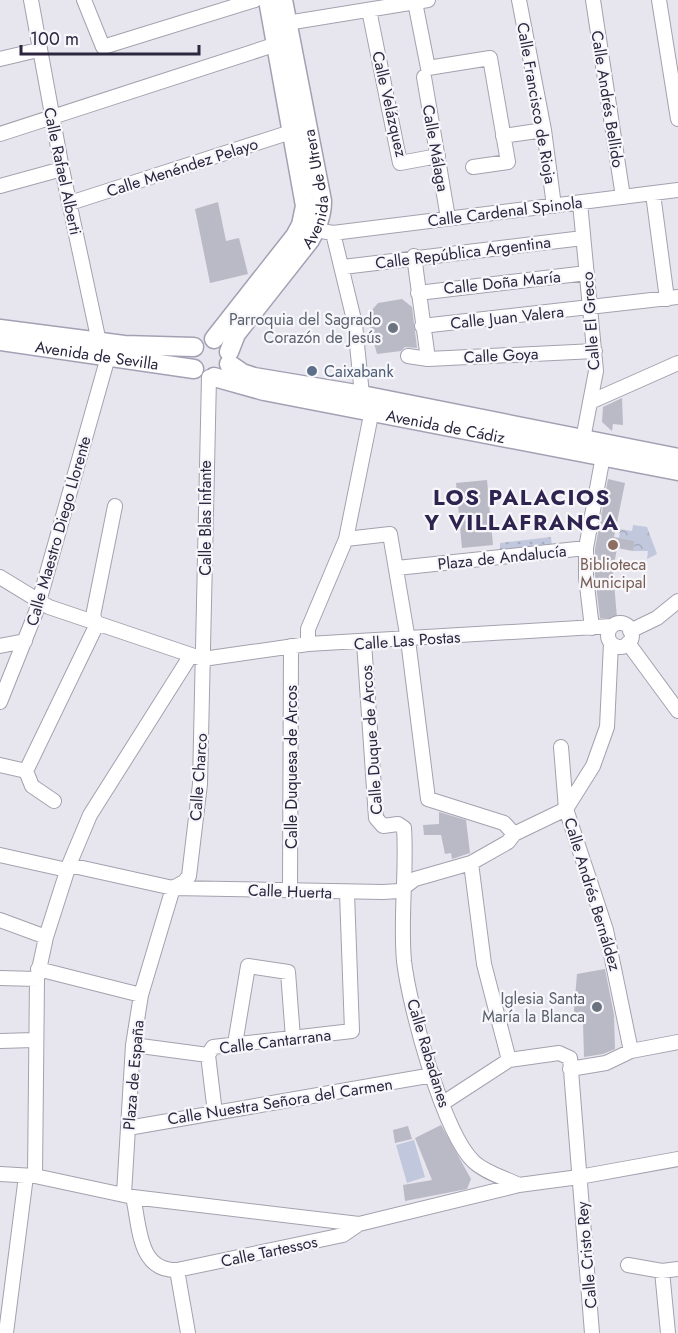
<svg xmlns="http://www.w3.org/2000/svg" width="678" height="1333" font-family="Jost,sans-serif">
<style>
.grass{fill:url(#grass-dots)}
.park{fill:url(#park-crowns)}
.pitch{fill:#c1c8dd}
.building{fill:#bab9c6}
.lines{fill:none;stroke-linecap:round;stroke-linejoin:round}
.street-casing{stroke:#a4a1af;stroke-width:16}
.secondary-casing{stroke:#a3a0b3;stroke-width:21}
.street{stroke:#fff;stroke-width:14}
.secondary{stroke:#fff;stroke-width:18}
.worship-dot{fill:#6b7280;stroke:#f7f7fb;stroke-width:2}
.service-dot{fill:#5c6f8a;stroke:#f7f7fb;stroke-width:2}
.education-dot{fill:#8d6e63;stroke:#f7f7fb;stroke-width:2}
.labels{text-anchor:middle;stroke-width:4.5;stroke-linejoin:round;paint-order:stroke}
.street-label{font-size:16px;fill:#2c263f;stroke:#f7f7fb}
.worship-label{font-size:16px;fill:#5b616d;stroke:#f7f7fb;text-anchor:end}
.service-label{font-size:16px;fill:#4e5e75;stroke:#f7f7fb;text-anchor:start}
.education-label{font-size:16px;fill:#785e54;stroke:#f7f7fb}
.district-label{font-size:22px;font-weight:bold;letter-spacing:1.5px;fill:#2f2350;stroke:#f7f7fb}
</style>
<defs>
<pattern id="grass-dots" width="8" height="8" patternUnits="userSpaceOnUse" patternTransform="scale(1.5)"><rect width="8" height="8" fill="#c1c8dd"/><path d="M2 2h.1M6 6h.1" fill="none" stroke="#a6acbf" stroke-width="1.8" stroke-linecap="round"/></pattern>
<pattern id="park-crowns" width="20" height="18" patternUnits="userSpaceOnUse" patternTransform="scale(1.5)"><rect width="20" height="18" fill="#c1c8dd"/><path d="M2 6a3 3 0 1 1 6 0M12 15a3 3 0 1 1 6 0" fill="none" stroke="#a6acbf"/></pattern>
</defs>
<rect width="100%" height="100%" fill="#e7e6ee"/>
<!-- grass -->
<path class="grass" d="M551,537L552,546L500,551V543Z"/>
<!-- park -->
<path class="park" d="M633,525L647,527L657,554L647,559L648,551H633L635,541L619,538L620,529L632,531Z"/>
<!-- pitch -->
<path class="pitch" d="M414,1140L425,1177L407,1183L396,1145Z"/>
<!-- building -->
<path class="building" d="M218,202L226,241L239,238L248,274L210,283L195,209Z
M402,299L412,307L417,348L405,347L401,351L377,354L367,316L378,303Z
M622,398L623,425L613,424L612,431L602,422L603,407Z
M608,479L625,483L614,537L635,541L633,551L617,548L613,571L617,618H600L595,576V549Z
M487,480L493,545L462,548L456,483Z
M439,812L466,820L470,853L452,859L451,853L445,854L441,835H424L423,825L439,824Z
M605,969L614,1015L615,1049L603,1054L584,1057L583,1023L573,1022L577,974Z
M441,1125L471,1179L467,1189L405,1201L403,1185L432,1180L415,1138Z
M408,1126L412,1139L395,1143L393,1130Z"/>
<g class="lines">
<!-- street casing -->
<g class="street-casing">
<path id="street" d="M31,0L62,169L99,342
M84,0L103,47L255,0
M519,0L544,130L554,206
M593,0L623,197
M659,0L678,119
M415,2L428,68L490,58L508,162L473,167
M369,10L400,163L438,156
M287,23L428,0
M0,59L38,50
M424,77L448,218
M0,134L277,44
M503,136L544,130
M0,186L62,169
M653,194L667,299
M70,203L294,131
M580,203L596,371L583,439
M333,233L678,190
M414,256L428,359
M343,267L583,238
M418,293L587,273
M422,326L678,297
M408,356L428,359L595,351
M590,402L678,363
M346,539L390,534L408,640L428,799L504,823L514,834
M397,568L586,548
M0,577L49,607L203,659L308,644L612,626
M608 635a12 12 0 1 1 24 0a12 12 0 1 1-24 0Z
M592,628L586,577V548L603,456
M630,631L657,618L678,601
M364,642L376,818L383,826L398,824L404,828C407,872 400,917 404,961C409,1005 443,1133 474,1162C486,1173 505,1178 519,1185
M628,643L678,711
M308,644V629L346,539L372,410L362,395L355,324L333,233L316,230
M0,646L25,641
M0,702L36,612L108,357
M561,747L566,809L606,930L631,1051
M0,765L26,771L97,624L93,616L115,506
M26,771L32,786L54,801
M566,809L593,766L607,727L611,643
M0,855L67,870
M471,863L484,964L509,1060
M69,865L173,888L383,892L399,891L415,879L471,863L508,842L514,834L566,809
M173,888L184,882L189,876L200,784L209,377
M290,889L291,646
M0,920L46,937
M38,969L141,995
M0,978L37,979
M0,1041L34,1040
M235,1044L248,966L288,972L293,1038
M133,1045L208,1055L215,1113
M208,1055L213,1047L352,1031L347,893
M570,1069L606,1063L631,1051L678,1042
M443,1103L509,1060L559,1053L570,1058L592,1333
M128,1128L433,1075
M0,1174L35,1176L133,1197L359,1224L519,1185L579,1177L678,1159
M35,1176L37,979L46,937L69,865L90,815L191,655
M124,1194L133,1045L141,995L173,888
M133,1197C140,1227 138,1271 177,1270L188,1333
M628,1265L662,1271L678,1269
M177,1270L343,1235L359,1224
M662,1271L668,1333
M6,1333L26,1176"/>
</g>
<!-- secondary casing -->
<g class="secondary-casing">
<g id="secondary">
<path d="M0,329L124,345L194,347"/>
<path d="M214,339L295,236L301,225L305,206L268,0"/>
<path id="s1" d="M0,341L194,369"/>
<path id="s2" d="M229,352L236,334L310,240C317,227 322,216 322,201L283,0"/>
<path d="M229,364L242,373L254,377L362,395L678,458"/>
<path id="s3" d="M214,377L264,391L678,471"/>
</g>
</g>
<!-- street -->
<use href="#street" class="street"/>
<!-- secondary -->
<use href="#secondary" class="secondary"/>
</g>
<!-- markers -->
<g class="worship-dot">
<circle cx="393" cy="328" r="6"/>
<circle cx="597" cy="1007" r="6"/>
</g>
<circle class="service-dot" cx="312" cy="371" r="6"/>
<circle class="education-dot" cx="613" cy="545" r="6"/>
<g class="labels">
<!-- street labels -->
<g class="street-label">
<text transform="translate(608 99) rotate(81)" y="6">Calle Andrés Bellido</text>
<text transform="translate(537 103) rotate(80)" y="6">Calle Francisco de Rioja</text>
<text transform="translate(390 104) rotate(77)" y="6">Calle Velázquez</text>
<text transform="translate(436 148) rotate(80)" y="6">Calle Málaga</text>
<text transform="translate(182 167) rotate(-18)" y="6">Calle Menéndez Pelayo</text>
<text transform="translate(63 171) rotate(78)" y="6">Calle Rafael Alberti</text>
<text dy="6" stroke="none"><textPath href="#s2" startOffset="192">Avenida de Utrera</textPath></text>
<text transform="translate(505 211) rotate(-7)" y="6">Calle Cardenal Spinola</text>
<text transform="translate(463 252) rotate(-7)" y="6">Calle República Argentina</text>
<text transform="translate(502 282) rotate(-6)" y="6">Calle Doña María</text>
<text transform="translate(507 317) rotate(-6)" y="6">Calle Juan Valera</text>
<text transform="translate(590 321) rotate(-94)" y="6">Calle El Greco</text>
<text dy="6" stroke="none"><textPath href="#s1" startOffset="98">Avenida de Sevilla</textPath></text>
<text transform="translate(501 355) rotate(-3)" y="6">Calle Goya</text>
<text dy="6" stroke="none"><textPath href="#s3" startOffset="237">Avenida de Cádiz</textPath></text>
<text transform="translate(205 518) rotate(-90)" y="6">Calle Blas Infante</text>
<text transform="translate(58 531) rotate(-74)" y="6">Calle Maestro Diego Llorente</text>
<text transform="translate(502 557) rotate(-6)" y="6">Plaza de Andalucía</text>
<text transform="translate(407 640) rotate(-4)" y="6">Calle Las Postas</text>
<text transform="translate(371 740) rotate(-94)" y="6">Calle Duque de Arcos</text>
<text transform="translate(291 767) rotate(-90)" y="6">Calle Duquesa de Arcos</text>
<text transform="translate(198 777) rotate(-86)" y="6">Calle Charco</text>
<text transform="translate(290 891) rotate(2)" y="6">Calle Huerta</text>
<text transform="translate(593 894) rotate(73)" y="6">Calle Andrés Bernáldez</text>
<text transform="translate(275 1041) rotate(-7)" y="6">Calle Cantarrana</text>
<text transform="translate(429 1053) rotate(73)" y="6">Calle Rabadanes</text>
<text transform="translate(133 1075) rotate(-85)" y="6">Plaza de España</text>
<text transform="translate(280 1101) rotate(-9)" y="6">Calle Nuestra Señora del Carmen</text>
<text transform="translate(269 1251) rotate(-12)" y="6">Calle Tartessos</text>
<text transform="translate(586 1255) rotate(-95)" y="6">Calle Cristo Rey</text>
</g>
<!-- worship labels -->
<g class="worship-label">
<text x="381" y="325">Parroquia del Sagrado<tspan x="381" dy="18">Corazón de Jesús</tspan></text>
<text x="585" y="1004">Iglesia Santa<tspan x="585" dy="18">María la Blanca</tspan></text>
</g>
<!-- service labels -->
<g class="service-label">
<text x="324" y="377">Caixabank</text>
</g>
<!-- education labels -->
<g class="education-label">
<text x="613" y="570">Biblioteca<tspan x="613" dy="18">Municipal</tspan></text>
</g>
<!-- district labels -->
<g class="district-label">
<text x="522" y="505">LOS PALACIOS<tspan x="522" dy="25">Y VILLAFRANCA</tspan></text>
</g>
</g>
<!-- scale -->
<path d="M21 45v9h178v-9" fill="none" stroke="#2c263f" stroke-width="3"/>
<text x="30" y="45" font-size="18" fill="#2c263f" stroke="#f7f7fb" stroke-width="4.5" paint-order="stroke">100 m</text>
</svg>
